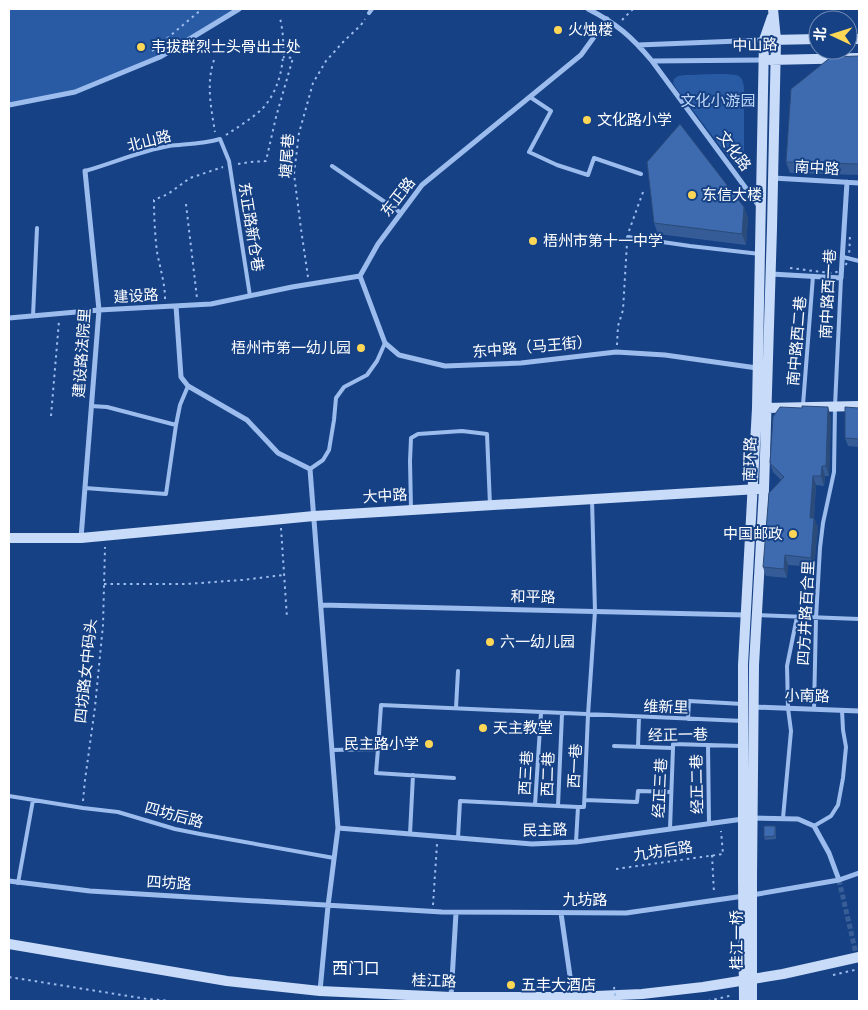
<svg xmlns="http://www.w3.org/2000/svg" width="868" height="1010" font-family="'Work Sans','Noto Sans SC',sans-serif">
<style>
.green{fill:#295aa4}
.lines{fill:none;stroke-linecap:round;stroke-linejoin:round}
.street-tunnel{stroke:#395e97;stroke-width:5;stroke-dasharray:5 2.5;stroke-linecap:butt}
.path{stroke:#9bbced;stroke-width:2;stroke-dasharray:2.5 4;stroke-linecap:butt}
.lane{stroke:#9bbced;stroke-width:4}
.street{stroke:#9bbced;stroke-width:5}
.secondary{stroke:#c8dbf9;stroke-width:10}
.path-bridge{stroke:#9bbced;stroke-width:2;stroke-dasharray:2.5 4;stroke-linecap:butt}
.secondary-bridge{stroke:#c8dbf9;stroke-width:10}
.wall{fill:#355c96}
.shaded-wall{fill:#2b4b7a}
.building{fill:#3e6baf;stroke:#2b4b7a}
.poi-dot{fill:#ffd757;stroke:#164185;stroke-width:2}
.labels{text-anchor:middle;stroke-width:4;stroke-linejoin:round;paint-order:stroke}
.poi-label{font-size:15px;fill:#fff;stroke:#164185;text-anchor:start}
.street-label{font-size:15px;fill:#fff;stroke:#164185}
.park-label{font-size:15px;fill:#c0d8fa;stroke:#164185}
.neighbourhood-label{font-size:16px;fill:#fff;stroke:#164185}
</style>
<rect width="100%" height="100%" fill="#164185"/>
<!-- green -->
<path class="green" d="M9,9H239L160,57L75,92L9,106Z
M685,75C696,75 731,72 739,76C743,79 743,83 744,87V164L743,166C736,166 733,163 729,158L676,88L673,83L674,79L678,76Z"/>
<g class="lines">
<!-- street-tunnel -->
<path class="street-tunnel" d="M839,880L857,958"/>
<!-- path -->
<path class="path" d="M622,20L633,9
M152,51L202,9
M214,60C206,83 211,108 215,132
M226,135C238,127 251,119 261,110C284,87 287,48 280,18
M238,164L250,162L266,161L276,117L293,58L283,57
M186,204L197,298
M629,231L643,192
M308,277L301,229L294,174L299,133L313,83L326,61L344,41L361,25L365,19
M165,299C165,283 160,268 157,252C155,235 154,217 154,200L168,194L190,178L223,167
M617,345L618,326L623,310L627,243
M51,416L59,321
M281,528L287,618
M104,584H186L242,580L284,575
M83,801L85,780L95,707L103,625L105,547
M712,855L714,893
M616,869L723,854L721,831
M433,905L437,844
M833,975L859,969
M9,977L147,999L171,1001
M708,1001L733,995"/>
<!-- lane -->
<path class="lane" d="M369,13L372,9
M530,97L551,111L529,152L557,165L588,175L594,158L641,174
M332,166L401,213
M85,171C113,163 140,151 169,146C186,144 203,144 220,139L229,161L250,296
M628,237L690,246L760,254
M843,257L859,261
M33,316L37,228
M803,405L813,276
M91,406L107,407L176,425
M310,469L323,460L329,450L334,420L336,398L344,387L367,375L377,361L385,343
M85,488L166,494L176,425L180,405L188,386
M411,509L410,461L411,438L418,434L462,431L487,434L490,505
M757,615L859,619
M456,708L458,671
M814,709L816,618L820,548L823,523L834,472L835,406L841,278
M688,719L689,701L743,704
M708,745L709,824
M614,746L673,748
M638,747L639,717
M673,748V744L742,746
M378,749L376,773L454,778
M332,750L378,749L381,705L743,721
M9,796L83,808L118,812L175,829L200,834L334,858
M585,800L637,802L638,791L671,792
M535,805L541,713
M558,806L562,714
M783,818L791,731L788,708L787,666L797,617
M814,826L831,816L838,805L843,778L846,747L843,730L842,710
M670,829L673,748
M410,834L413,775
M458,838L460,801L578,807
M576,842L578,807H584L588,715L595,611L592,499
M18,883L33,800"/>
<!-- street -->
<path class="street" d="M588,9C616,23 632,37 652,61L759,206
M638,45L764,40
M652,61L764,60
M9,105L75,92L160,57L239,9
M773,178L859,183
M771,274L841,278L847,182
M360,276L385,343L399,355L445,366L521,363L616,352L665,355L757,368
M360,276L378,244L422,185L581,55L607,19
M176,306L181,377L188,386L247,420L278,453L310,469L338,828L328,906L320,991
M9,318L99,310L211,304L292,287L360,276
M81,538L99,310L85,171
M321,605L746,615
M754,707L859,711
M751,818L798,819L814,826L829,853L839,880
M338,828L532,844L576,842L743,819
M9,881L90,891L442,912L626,913L744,896
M752,895L839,880L859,873
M561,913L573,997
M451,997L456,913"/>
<!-- secondary -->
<path class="secondary" d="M848,39H859
M770,40L818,39
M770,60L859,58
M766,408L859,406
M9,538H81L314,516L758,489
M743,878V665L757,408L764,40L772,17
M752,878L754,665L764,489L772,228L776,40L773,9
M9,944L227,981L320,991L451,997H573L642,994L703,987L783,974L859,957"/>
<!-- path-bridge -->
<path class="path-bridge" d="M790,268L830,273C852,272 849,251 850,234
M614,987L616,1001"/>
<!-- secondary-bridge -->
<path class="secondary-bridge" d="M743,878L744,1001
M752,878V1001"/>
</g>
<!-- wall -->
<path class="wall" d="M859,56V175L790,173L786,162Z
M744,207L748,218L746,245L658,234L654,223Z
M859,408V447L848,446L845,438Z
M831,417L829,476H825L824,486L816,485L814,518L818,528L814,567L788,565L787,578L766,576L763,567L781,480L773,472L770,463Z
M775,826L776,828V839L765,840L764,837Z"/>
<!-- shaded-wall -->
<path class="shaded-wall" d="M744,207L748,218L746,245L742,234Z
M828,407L831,417L829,476L826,466Z
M822,466L825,476L824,486L821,476Z
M813,476L816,485L814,519V518L818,528L814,567L811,558L810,518Z
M785,555L788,565L787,578L784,569Z"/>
<!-- building -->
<path class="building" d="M859,56V164L786,162L791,89L831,57Z
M680,124L744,207L742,234L654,223L647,162Z
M802,406L828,407L826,466H822L821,476H813L810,518H814L811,558L785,555L784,569L763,567L769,493L784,477L770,463L773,417L780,407L802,408Z
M845,407L859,408V439L845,438Z
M764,826H775V836L764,837Z"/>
<!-- markers -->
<g class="poi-dot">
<circle cx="558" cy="30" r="5"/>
<circle cx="141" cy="47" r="5"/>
<circle cx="587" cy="120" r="5"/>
<circle cx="692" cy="195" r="5"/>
<circle cx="533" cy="241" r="5"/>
<circle cx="361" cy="348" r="5"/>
<circle cx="793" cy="534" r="5"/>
<circle cx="490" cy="642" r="5"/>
<circle cx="483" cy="728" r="5"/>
<circle cx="429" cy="744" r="5"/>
<circle cx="511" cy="985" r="5"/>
</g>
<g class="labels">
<!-- poi labels -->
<g class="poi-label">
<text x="568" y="35">火烛楼</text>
<text x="151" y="52">韦拔群烈士头骨出土处</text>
<text x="597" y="125">文化路小学</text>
<text x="702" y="200">东信大楼</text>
<text x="543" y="246">梧州市第十一中学</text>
<text x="351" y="353" text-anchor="end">梧州市第一幼儿园</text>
<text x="783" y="539" text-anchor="end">中国邮政</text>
<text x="500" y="647">六一幼儿园</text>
<text x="493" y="733">天主教堂</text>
<text x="419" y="749" text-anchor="end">民主路小学</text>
<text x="521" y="990">五丰大酒店</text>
</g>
<!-- street labels -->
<g class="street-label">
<text transform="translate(755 45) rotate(-1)" y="5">中山路</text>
<text transform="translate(149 141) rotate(-14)" y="5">北山路</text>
<text transform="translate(734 151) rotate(53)" y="5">文化路</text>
<text transform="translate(287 156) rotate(-86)" y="5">塘尾巷</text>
<text transform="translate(817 168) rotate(3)" y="5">南中路</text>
<text transform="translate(398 197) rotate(-52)" y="5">东正路</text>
<text transform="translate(251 227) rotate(81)" y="5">东正路新仓巷</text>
<text transform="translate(828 294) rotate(-87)" y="5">南中路西一巷</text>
<text transform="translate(136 296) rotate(-3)" y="5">建设路</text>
<text transform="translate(797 341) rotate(-85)" y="5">南中路西二巷</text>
<text transform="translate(532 347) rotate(-5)" y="5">东中路（马王街）</text>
<text transform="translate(82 353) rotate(-86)" y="5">建设路法院里</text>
<text transform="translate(750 459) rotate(-88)" y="5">南环路</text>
<text transform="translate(385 496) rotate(-4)" y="5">大中路</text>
<text transform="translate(533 597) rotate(1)" y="5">和平路</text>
<text transform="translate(806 613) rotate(-87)" y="5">四方井路百合里</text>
<text transform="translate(86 671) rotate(-84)" y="5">四坊路女中码头</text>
<text transform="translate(807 696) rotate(1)" y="5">小南路</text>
<text transform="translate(666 707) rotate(2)" y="5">维新里</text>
<text transform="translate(678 735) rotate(-1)" y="5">经正一巷</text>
<text transform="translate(575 766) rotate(-87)" y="5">西一巷</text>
<text transform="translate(526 773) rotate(-87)" y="5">西三巷</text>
<text transform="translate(548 774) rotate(-88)" y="5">西二巷</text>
<text transform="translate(697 784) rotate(-91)" y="5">经正二巷</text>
<text transform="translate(660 788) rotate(-87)" y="5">经正三巷</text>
<text transform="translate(174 815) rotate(15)" y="5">四坊后路</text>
<text transform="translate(545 830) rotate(-1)" y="5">民主路</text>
<text transform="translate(663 851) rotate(-8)" y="5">九坊后路</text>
<text transform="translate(169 883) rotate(3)" y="5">四坊路</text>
<text x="585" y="905">九坊路</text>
<text transform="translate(737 940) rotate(-90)" y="5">桂江一桥</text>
<text transform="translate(434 981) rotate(2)" y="5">桂江路</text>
</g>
<!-- park labels -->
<g class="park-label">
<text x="718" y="106">文化小游园</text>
</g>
<!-- neighbourhood labels -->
<g class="neighbourhood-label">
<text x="356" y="974">西门口</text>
</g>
</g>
<!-- border -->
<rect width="868" height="1010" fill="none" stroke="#ffffff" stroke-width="20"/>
<!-- north arrow -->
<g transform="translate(833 35) rotate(274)"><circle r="24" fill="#164185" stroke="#738db6"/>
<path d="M0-4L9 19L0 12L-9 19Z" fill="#ffd757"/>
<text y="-8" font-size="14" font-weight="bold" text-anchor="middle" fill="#ffffff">北</text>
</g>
</svg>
